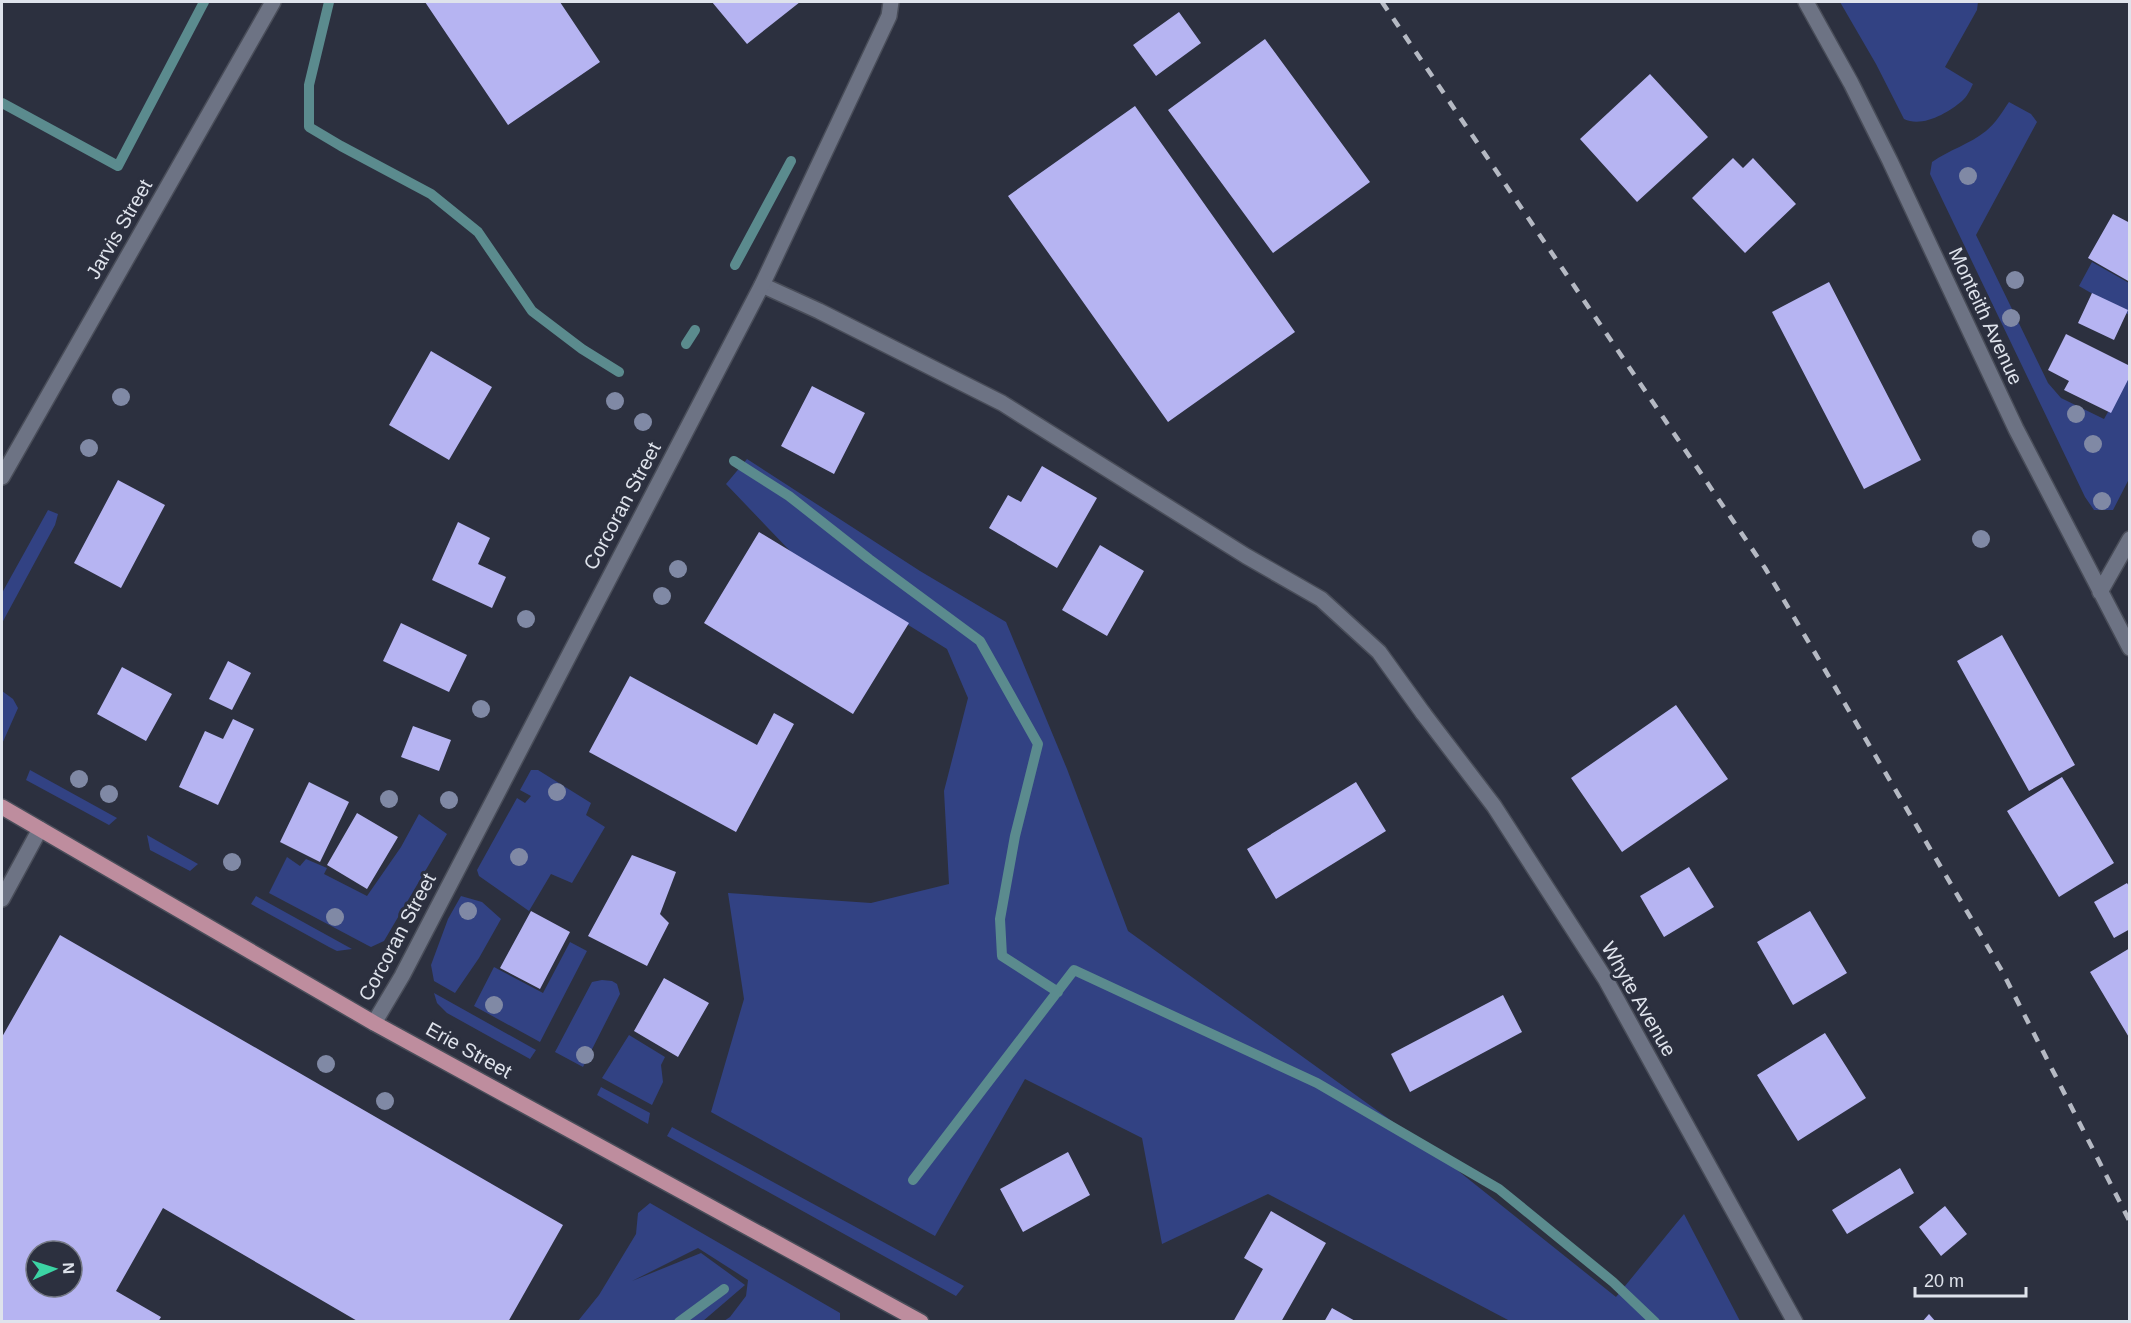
<svg xmlns="http://www.w3.org/2000/svg" width="2131" height="1323" font-family="Arial,sans-serif">
<style>
.green{fill:#324283}
.lines{fill:none;stroke-linecap:round;stroke-linejoin:round}
.stream{stroke:#5b8b8e;stroke-width:10}
.building{fill:#b6b4f2;fill-rule:evenodd}
.service-casing{stroke:#494d59;stroke-width:18}
.minor-casing{stroke:#494d59;stroke-width:18}
.primary-casing{stroke:#494d59;stroke-width:18}
.service{stroke:#6d7384;stroke-width:15}
.minor{stroke:#6d7384;stroke-width:15}
.primary{stroke:#be8d9e;stroke-width:15}
.rail{stroke:#b5b9c3;stroke-width:4.5;stroke-dasharray:10 10;stroke-linecap:butt}
.tree{fill:#8089a5}
.labels{text-anchor:middle;stroke-width:6;stroke-linejoin:round;paint-order:stroke}
.street-label{font-size:20px;fill:#dfe3ec;stroke:#2c303f}
</style>
<rect width="100%" height="100%" fill="#2c303f"/>
<!-- green -->
<path class="green" d="M1840,2H1978L1977,10L1945,67L1973,84C1970,90 1967,97 1962,101C1948,113 1922,128 1904,119L1876,64Z
M2009,102L2031,114L2037,122L1976,235L2048,383L2061,398L2104,419L2129,375V479L2113,510H2094L2085,497L1930,174L1932,162C1949,150 1970,144 1986,131C1996,123 2002,112 2009,102Z
M2092,262L2129,283V315L2079,286Z
M747,459L920,571L1006,622L1067,769L1128,931L1432,1150L1616,1297L1684,1214L1740,1321H1510L1268,1194L1162,1244L1142,1138L1025,1079L935,1236L711,1112L744,999L728,893L871,903L949,884L944,791L968,698L947,649L792,553L726,484Z
M48,510L58,514L55,525L2,623V593Z
M2,691L13,699L18,708L2,744Z
M30,770L117,818L109,825L26,780Z
M531,770H538L591,803L586,815L605,827L572,883L551,874L529,911L479,876L477,870L517,798L525,803L531,796L520,790Z
M419,814L447,834L384,941L371,947L367,945L269,893L287,857L300,866L306,859L327,868L324,874L367,896L401,847Z
M147,835L198,864L190,871L150,850Z
M256,896L352,949L337,951L329,947L251,904Z
M461,896L482,902L501,919L479,958L455,993L434,981L431,965L448,919Z
M570,942L587,951L540,1042L474,1006L494,967L543,993Z
M602,980L612,981L617,984L620,994L583,1067L555,1052L592,982Z
M434,993L536,1050L530,1059L447,1013L437,1003Z
M629,1035L665,1057L661,1065L663,1082L652,1105L602,1078Z
M601,1087L650,1113L648,1124L597,1095Z
M672,1127L964,1286L956,1296L667,1136Z
M650,1203L840,1313V1321H724L730,1317L746,1296L748,1280L698,1248L632,1281L701,1253L745,1285L703,1321H578L599,1295L636,1234L638,1213Z"/>
<g class="lines">
<!-- stream -->
<path class="stream" d="M329,2L309,85V127L341,146L431,194L478,232L532,311L582,349L619,372
M2,103L118,166L204,2
M735,265L791,161
M686,344L695,330
M734,461L789,496L869,559L980,641L1038,744L1015,836L1000,919L1002,956L1058,992
M913,1180L1074,970L1317,1083L1499,1189L1613,1282L1655,1322
M679,1322L724,1289"/>
</g>
<!-- building -->
<path class="building" d="M425,2H560L600,62L508,125Z
M712,2H800L747,44Z
M1179,12L1201,43L1156,76L1133,45Z
M1265,39L1370,182L1273,253L1168,110Z
M1650,74L1708,137L1637,202L1580,139Z
M1135,106L1295,332L1168,422L1008,196Z
M1733,158L1743,168L1753,158L1796,204L1745,253L1692,198Z
M2113,214L2130,223V282L2088,258Z
M1829,282L1921,460L1864,489L1772,312Z
M2092,293L2128,310L2114,340L2078,323Z
M2066,334L2130,366V376L2111,413L2064,390L2069,381L2048,370Z
M431,351L492,387L449,460L389,425Z
M812,386L865,413L834,474L781,446Z
M1042,466L1097,498L1057,568L989,528L1008,495L1021,502Z
M118,480L165,505L121,588L74,563Z
M458,522L490,538L478,564L506,577L492,608L432,580Z
M759,532L909,623L853,714L704,623Z
M1100,545L1144,571L1107,636L1062,610Z
M401,623L467,655L449,692L383,661Z
M2002,635L2075,765L2029,791L1957,661Z
M228,661L251,673L232,710L209,699Z
M122,667L172,694L146,741L97,714Z
M630,676L757,745L774,713L794,724L736,832L589,752Z
M1676,705L1728,779L1622,852L1571,778Z
M233,719L254,729L218,805L179,787L205,731L223,739Z
M413,726L451,740L439,771L401,757Z
M2062,777L2114,863L2059,897L2007,811Z
M309,782L349,802L320,862L280,842Z
M1356,782L1386,831L1276,899L1247,849Z
M357,813L398,837L367,889L327,865Z
M632,855L676,872L660,914L669,923L647,966L588,936Z
M1689,867L1714,907L1664,937L1640,896Z
M2127,883L2130,888V929L2114,938L2094,902Z
M531,911L570,932L540,989L500,968Z
M1810,911L1847,973L1793,1005L1757,942Z
M60,935L563,1225L508,1322H359L163,1208L116,1291L161,1317L158,1322H2V1037ZM36,1251H72V1287H36Z
M2130,948V1039L2090,972Z
M664,978L709,1003L678,1057L634,1031Z
M1503,995L1522,1032L1410,1092L1391,1054Z
M1825,1033L1866,1098L1798,1141L1757,1075Z
M1068,1152L1090,1195L1023,1232L1000,1189Z
M1900,1168L1914,1193L1847,1234L1832,1210Z
M1945,1206L1967,1234L1941,1256L1919,1227Z
M1271,1211L1326,1243L1281,1322H1233L1263,1269L1244,1258Z
M1332,1308L1357,1322H1324Z
M1929,1314L1936,1322H1922Z"/>
<g class="lines">
<!-- service casing -->
<g class="service-casing">
<path id="service" d="M762,285L819,311L1002,403L1246,556L1321,599L1379,652L1423,713"/>
</g>
<!-- minor casing -->
<g class="minor-casing">
<path id="minor" d="M1806,2L1851,83L1890,161L2016,429L2130,648
M2,477L273,2
M2100,592L2130,539
M1423,713L1494,806L1606,980L1795,1322
M2,899L40,829
M374,1023L402,976L762,285L889,16L891,2"/>
</g>
<!-- primary casing -->
<g class="primary-casing">
<path id="primary" d="M2,807L374,1023L921,1322"/>
</g>
<!-- service -->
<use href="#service" class="service"/>
<!-- minor -->
<use href="#minor" class="minor"/>
<!-- primary -->
<use href="#primary" class="primary"/>
<!-- rail -->
<path class="rail" d="M1382,2L1765,568L2002,971L2130,1222"/>
</g>
<!-- trees -->
<g class="tree">
<circle cx="1968" cy="176" r="9"/>
<circle cx="2015" cy="280" r="9"/>
<circle cx="2011" cy="318" r="9"/>
<circle cx="121" cy="397" r="9"/>
<circle cx="615" cy="401" r="9"/>
<circle cx="2076" cy="414" r="9"/>
<circle cx="643" cy="422" r="9"/>
<circle cx="2093" cy="444" r="9"/>
<circle cx="89" cy="448" r="9"/>
<circle cx="2102" cy="501" r="9"/>
<circle cx="1981" cy="539" r="9"/>
<circle cx="678" cy="569" r="9"/>
<circle cx="662" cy="596" r="9"/>
<circle cx="526" cy="619" r="9"/>
<circle cx="481" cy="709" r="9"/>
<circle cx="79" cy="779" r="9"/>
<circle cx="557" cy="792" r="9"/>
<circle cx="109" cy="794" r="9"/>
<circle cx="389" cy="799" r="9"/>
<circle cx="449" cy="800" r="9"/>
<circle cx="519" cy="857" r="9"/>
<circle cx="232" cy="862" r="9"/>
<circle cx="468" cy="911" r="9"/>
<circle cx="335" cy="917" r="9"/>
<circle cx="494" cy="1005" r="9"/>
<circle cx="585" cy="1055" r="9"/>
<circle cx="326" cy="1064" r="9"/>
<circle cx="385" cy="1101" r="9"/>
</g>
<g class="labels">
<!-- street labels -->
<g class="street-label">
<text transform="translate(119 229) rotate(-60)" y="7">Jarvis Street</text>
<text transform="translate(1986 316) rotate(65)" y="7">Monteith Avenue</text>
<text transform="translate(622 506) rotate(-62)" y="7">Corcoran Street</text>
<text transform="translate(397 937) rotate(-62)" y="7">Corcoran Street</text>
<text transform="translate(1639 999) rotate(60)" y="7">Whyte Avenue</text>
<text transform="translate(469 1050) rotate(29)" y="7">Erie Street</text>
</g>
</g>
<!-- border -->
<rect width="2131" height="1323" fill="none" stroke="#dfe3ec" stroke-width="6"/>
<!-- north arrow -->
<g transform="translate(54 1269) rotate(87)"><circle r="28" fill="#2c303f" stroke="#747884" stroke-width="1.5"/>
<path d="M0-4.5L10 22L0 15L-10 22Z" fill="#3cd4a4"/>
<text y="-9" font-size="16" font-weight="bold" text-anchor="middle" fill="#dfe3ec">N</text>
</g>
<!-- scale -->
<path d="M1915 1287v9h111v-9" fill="none" stroke="#dfe3ec" stroke-width="3"/>
<text x="1924" y="1287" font-size="18" fill="#dfe3ec" stroke="#2c303f" stroke-width="4.5" paint-order="stroke">20 m</text>
</svg>
